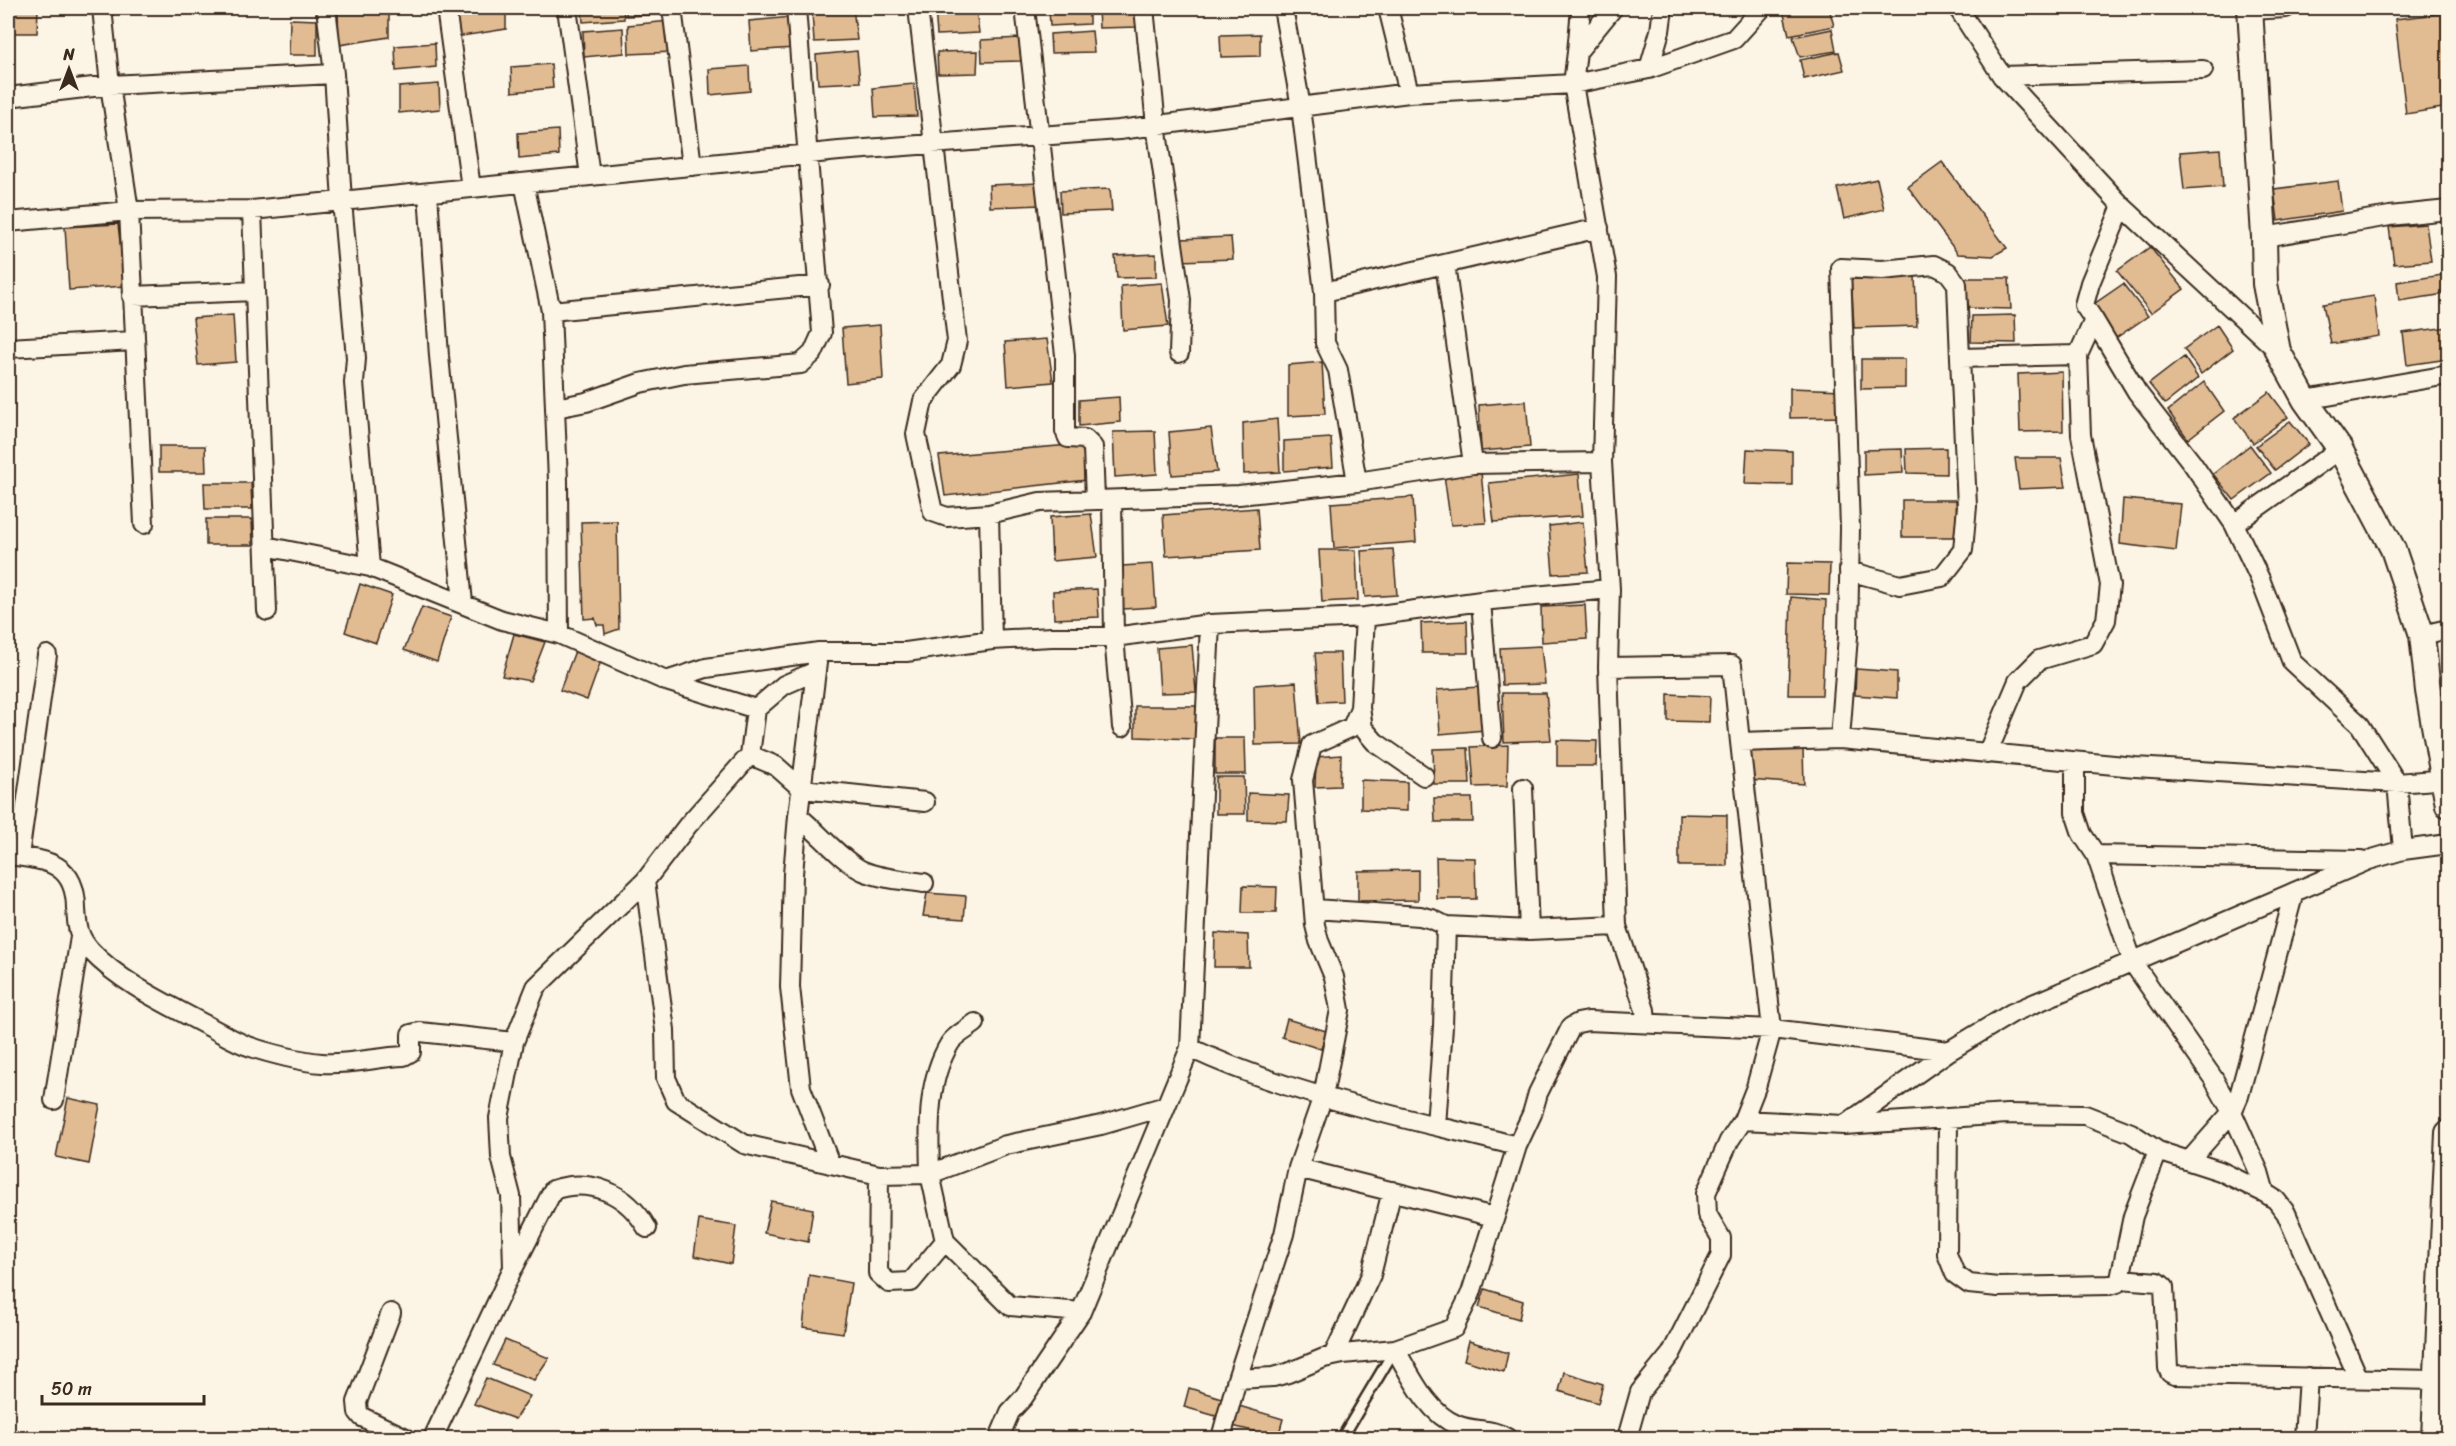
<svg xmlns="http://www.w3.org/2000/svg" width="2456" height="1446" font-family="Sriracha,sans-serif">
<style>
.building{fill:#e1bb92;stroke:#3b2a1e;stroke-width:1.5}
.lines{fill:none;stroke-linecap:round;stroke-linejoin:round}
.lane-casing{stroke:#3b2a1e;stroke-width:14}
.street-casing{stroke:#3b2a1e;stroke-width:22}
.secondary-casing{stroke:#3b2a1e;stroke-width:28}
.lane{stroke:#fcf5e5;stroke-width:9}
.street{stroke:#fcf5e5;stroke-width:18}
.secondary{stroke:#fcf5e5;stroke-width:24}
</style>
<rect width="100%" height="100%" fill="#fcf5e5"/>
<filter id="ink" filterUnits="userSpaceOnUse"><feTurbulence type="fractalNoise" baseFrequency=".0167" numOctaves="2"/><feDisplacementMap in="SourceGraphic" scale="12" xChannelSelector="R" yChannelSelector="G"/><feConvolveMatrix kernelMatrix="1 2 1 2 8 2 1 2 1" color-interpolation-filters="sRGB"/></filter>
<g filter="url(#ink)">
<!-- building -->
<path class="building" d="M10,8H38L37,33H10Z
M366,8H389V37L339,45L338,10Z
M455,8H506V29L456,37Z
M582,8H623L624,19L583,22Z
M626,8H668L669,14L626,16Z
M853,8L857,40L814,42L812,12Z
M935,8H976L979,33L937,35Z
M1049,8H1089V24L1050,26Z
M1098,8H1139V27L1099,28Z
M1794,8H1829L1834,26L1789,35L1783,10Z
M2446,13L2448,37V107L2406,114L2395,19Z
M791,17L794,48L751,51L749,21Z
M290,19L317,20V55H289Z
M670,21L673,52L629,54L628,25Z
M623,28L624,53L584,57L583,31Z
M1832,29L1836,51L1800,57L1793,37Z
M1092,31L1094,52L1051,53L1050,34Z
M1260,34V56L1221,57L1220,35Z
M1021,38V61L982,62L981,40Z
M435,43L436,67L396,71L395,46Z
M857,51L860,82L818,84L816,55Z
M978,51L977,73L938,74L937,52Z
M1839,52L1844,70L1804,79L1800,60Z
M551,64L553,88L512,92L511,67Z
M749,66L750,91L710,95L709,69Z
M439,84L440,109L399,113V87Z
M914,84L917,116L875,117L873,88Z
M558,130L559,155L519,159L518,133Z
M2220,149L2223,187L2184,190L2180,152Z
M1942,162L2007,248L1993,256L1958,254L1908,187Z
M1877,179L1884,209L1844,219L1837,188Z
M2338,181L2342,211L2278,221L2274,189Z
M1040,183L1042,205L990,207L989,185Z
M1110,189L1112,211L1061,213L1060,191Z
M118,224L125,286L69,290L65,227Z
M2426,224L2431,261L2394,264L2389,227Z
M1231,237L1233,259L1181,261L1180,239Z
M2150,247L2184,289L2151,313L2117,271Z
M1156,254V277L1117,278L1115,256Z
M2448,260V290L2442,261Z
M1851,275L1915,276L1917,326L1854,328Z
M2442,275L2445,294L2399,301L2397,282Z
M1964,278H2009L2011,309L1969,308Z
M1162,283L1168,326L1123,330L1121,286Z
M2123,284L2148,316L2113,340L2091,306Z
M2374,296L2379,336L2331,344L2323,304Z
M233,315L236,362L198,365L193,318Z
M2015,315L2016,343L1971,342L1972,316Z
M880,325L883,379L846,383L842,328Z
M2217,325L2233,349L2201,374L2184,349Z
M2448,327V359L2407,365L2403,333Z
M1047,339L1053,382L1008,386L1005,342Z
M2184,357L2198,378L2165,404L2149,384Z
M1861,359H1905V388L1861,389Z
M1322,362L1325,414L1288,416V365Z
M2062,372L2063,431L2020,432L2018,374Z
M2204,382L2224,411L2188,439L2168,411Z
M1790,388L1843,390L1844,417L1790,418Z
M2269,392L2288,417L2253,443L2234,418Z
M1119,397L1120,422L1079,426V400Z
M1526,401L1530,447L1481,451L1479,405Z
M1277,419L1280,472L1244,474L1243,423Z
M2290,421L2309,444L2275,470L2256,446Z
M1211,428L1217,472L1172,475L1169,432Z
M1155,431L1157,474L1115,477L1113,432Z
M1331,438L1333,467L1284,471V441Z
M1082,444L1087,480L945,496L939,456Z
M2250,445L2271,473L2234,500L2213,474Z
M159,446H205L206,472H159Z
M1946,448V474L1907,473L1906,449Z
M1747,449L1792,451V485L1745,484Z
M1902,449L1903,473L1864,475V450Z
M2015,458H2061L2066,487L2019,489Z
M1481,472L1486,523L1451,525L1444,475Z
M1579,474L1583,516L1494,522L1489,483Z
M204,483H251L252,509H205Z
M1413,497L1416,542L1334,548L1331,503Z
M2123,499L2181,504L2176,551L2120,544Z
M1902,500H1956L1958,537H1902Z
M1257,508L1260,550L1166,556L1163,515Z
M1091,514L1097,557L1052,561L1050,517Z
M206,519H252L253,545H206Z
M617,521L619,629L605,634L604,625H597L595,618L584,619L581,522Z
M1583,522L1588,572L1553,574L1549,526Z
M1393,549L1397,595L1365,597L1361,551Z
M1319,550H1356L1358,600L1322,602Z
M1787,563L1830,564L1829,595L1786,594Z
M1153,564L1156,607L1123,609L1122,566Z
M360,584L392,595L376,643L345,632Z
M1097,589L1099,617L1054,619L1053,591Z
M1791,597L1826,600L1822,695H1788Z
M1585,605L1587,639L1542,642L1541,607Z
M422,607L451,617L437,662L404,650Z
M1467,621L1468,653H1422L1421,623Z
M514,634L545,642L530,681L502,676Z
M1192,645L1196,692L1160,693L1157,648Z
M1541,646L1545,684L1502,685L1500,648Z
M575,651L601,661L587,700L560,690Z
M1315,653H1340L1342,701L1319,702Z
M1856,669L1897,672V698L1855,695Z
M1296,682L1301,744L1255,745L1254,685Z
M1479,687L1485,730L1440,734L1437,690Z
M1502,693H1546L1551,740L1504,742Z
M1668,694L1710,696L1709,722L1668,721Z
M1135,706H1196V739L1135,737Z
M1215,738H1245L1246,774H1215Z
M1557,740L1597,741L1596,766H1557Z
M1508,745L1507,786L1474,787L1471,747Z
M1747,747L1803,749L1804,784L1748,780Z
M1468,748L1470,784H1434L1433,749Z
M1341,755L1340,786L1315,787L1316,757Z
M1216,777H1244L1245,814H1216Z
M1361,780L1407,782V811L1361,809Z
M1248,793L1289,795L1287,821L1248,820Z
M1434,798H1472L1473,822H1435Z
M1679,814L1727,815V866H1679Z
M1436,857L1475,858L1476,899H1437Z
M1418,870V900L1358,901V871Z
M1243,886L1277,887L1276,913H1242Z
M927,893L966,896L964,919L923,916Z
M1215,933L1248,935L1249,967H1214Z
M1287,1019L1326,1031L1321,1049L1282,1037Z
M68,1098L100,1105L89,1164L56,1157Z
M771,1201L813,1209L808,1242L764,1233Z
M699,1220L736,1226L731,1264L694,1256Z
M809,1275L851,1283L843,1333L803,1327Z
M1485,1289L1523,1301L1519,1319L1479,1307Z
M505,1340L549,1358L534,1380L493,1365Z
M1469,1341L1508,1353L1504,1372L1464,1360Z
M1564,1372L1603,1384L1598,1403L1559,1391Z
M486,1378L530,1396L515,1419L474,1404Z
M1189,1388L1228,1400L1223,1418L1184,1407Z
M1239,1406L1283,1419L1278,1437L1232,1426Z"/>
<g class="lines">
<!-- lane casing -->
<g class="lane-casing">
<path id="lane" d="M1342,1438L1395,1349"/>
</g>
<!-- street casing -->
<g class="street-casing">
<path id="street" d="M102,8L110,85L129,211L144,524
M326,8L334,74L342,201L356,358L354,383L370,567
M446,8L471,188
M567,8L590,176
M672,8L692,166
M918,8L957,341L951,365L923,401L916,434L933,512L947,517L989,514
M1025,8L1065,355V431L1068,438L1085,439L1093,447L1095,500
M1144,8L1156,125L1181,300L1179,353
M1283,8L1301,107L1324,292L1325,343L1338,370L1357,482
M1388,8L1409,93
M1613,8L1577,52L1573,84L1607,277L1602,462L1610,589L1608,667L1617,926L1645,1010L1646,1023
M1958,8L2002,76L2122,206L2278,351
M2250,10L2286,8
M1577,52L1581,8
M1649,69L1660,31L1663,8
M2002,76L2203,70
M8,97L110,85L334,74
M524,183L551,311L558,481L559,634
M428,193L439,356L463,603
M252,210L267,611
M8,222L129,211L252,210L839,151L1119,130L1409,93L1573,84L1649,69L1734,39L1762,8
M2264,237L2390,216L2448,210
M1445,264L1473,464
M1324,292L1599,228
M132,296L255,291
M551,311L820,285
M2094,320L2137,392L2192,463L2234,524L2260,579L2292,662L2360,725L2397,783L2403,850
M8,348L134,341
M2305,400L2448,375
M556,408L586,402L640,383L684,374L801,364L813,353L822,333L796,8
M1112,500L1114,637L1122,727
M2234,524L2340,449
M265,546L370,567L502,620L559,634L666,681L756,709
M1849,571L1900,585L1942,577L1963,550L1967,506L1960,358
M1481,601L1610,589
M2422,635L2448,629
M992,640L989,514L1040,502L1239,495L1357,482L1473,464L1602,462
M817,663L798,816L793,874L790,987L801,1088L830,1164
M1608,667L1732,665L1740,742L1840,739L2135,767L2397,783L2448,779
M666,681L706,668L819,652H906L992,640L1052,637H1114L1210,624L1365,617L1481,601L1492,738
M1360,708L1363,728L1375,742L1424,776
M1840,739L1848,636L1850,528L1841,268L1882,270L1934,265L1948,272L1957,284L1960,358L2078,355
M1987,754L2018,681L2039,660L2093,644L2106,620L2110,585L2081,435L2078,355L2094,320L2084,305L2090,283L2122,206
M750,755L776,766L802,789L925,802
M2075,762V813L2082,834L2096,855L2133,963L2213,1078L2232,1112L2259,1172L2265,1193
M1523,788L1529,930
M798,816C817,831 843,862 863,871C882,879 904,880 924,883
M8,855C46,860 76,862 76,909C77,926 78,937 91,951C121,983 167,1004 206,1025C220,1032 235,1042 251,1047C268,1053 304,1062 322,1063C349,1065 378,1057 404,1056L411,1052V1034L420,1032L514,1042
M2096,855L2361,860
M19,856L47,655
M645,881L665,1030L666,1078L676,1101L744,1144L879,1175L930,1174C929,1131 926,1082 950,1043C955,1035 968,1029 975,1023
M1314,909L1420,916L1432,919L1446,926L1443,1026L1436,1126
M1446,926L1529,930L1617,926
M1190,1048C1292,1096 1407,1118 1517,1146
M54,1100L80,937
M1948,1118L1947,1254L1955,1274L1969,1284L1998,1287L2110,1285L2117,1283L2120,1279L2133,1216L2158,1151
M1743,1120L1844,1125L2007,1114L2085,1115L2131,1133L2158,1151L2220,1171L2265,1193L2276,1200L2286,1213L2358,1377
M1846,1124L1949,1051L2012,1013L2369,860L2403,850L2448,844
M2189,1161L2232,1112L2239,1096L2294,892
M1298,1168L1494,1217
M879,1175L878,1273L889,1283L911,1282L945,1241L930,1174L1006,1145L1101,1125L1166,1106
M945,1241L1010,1306L1081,1312
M514,1267L553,1190C592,1177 627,1194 647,1228
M2120,1279L2158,1282L2164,1287L2168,1368L2170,1373L2174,1375L2437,1380
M391,1313L357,1402L358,1412L362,1417L406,1438
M1395,1349C1411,1376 1427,1413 1457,1425C1474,1432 1492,1428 1507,1438
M1333,1356L1371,1275L1392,1191
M1237,1379L1273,1377L1288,1373L1324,1358L1343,1354L1395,1349L1454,1328L1471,1293L1517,1146L1532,1114L1538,1093L1571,1027L1578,1023L1588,1021L1772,1029L1949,1051
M433,1438L513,1268L511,1196L501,1157L499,1118L514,1042L536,987L645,881L688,825L750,755L756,709L784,685L816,671
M999,1438L1010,1412L1023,1398L1081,1312L1190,1048L1210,624
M1221,1438L1237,1379L1284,1234L1298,1168L1323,1096L1340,1010L1334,977L1319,941L1315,925L1303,780L1312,745L1352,727L1360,708L1365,617
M1627,1438L1640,1392L1671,1354L1721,1255V1238L1707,1214L1706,1193L1729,1141L1743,1120L1756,1087L1772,1029L1740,742
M2304,1438L2308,1377"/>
</g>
<!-- secondary casing -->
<g class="secondary-casing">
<path id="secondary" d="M2250,8L2264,237L2265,284L2278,351L2305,400L2340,449L2393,549L2422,635L2428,691L2448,805
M2434,1438L2448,1133"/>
</g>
<!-- lane -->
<use href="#lane" class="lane"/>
<!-- street -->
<use href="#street" class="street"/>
<!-- secondary -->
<use href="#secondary" class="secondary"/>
</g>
</g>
<!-- margin -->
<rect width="2456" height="1446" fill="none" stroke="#fcf5e5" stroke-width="30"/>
<rect x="15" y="15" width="2426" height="1416" fill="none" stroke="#3b2a1e" stroke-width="2" filter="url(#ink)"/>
<!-- north arrow -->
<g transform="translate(69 69)" stroke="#fcf5e5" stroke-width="4.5" paint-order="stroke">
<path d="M0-4.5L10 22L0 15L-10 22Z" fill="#3b2a1e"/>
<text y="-9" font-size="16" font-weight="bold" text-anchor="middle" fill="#3b2a1e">N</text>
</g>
<!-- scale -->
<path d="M42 1395v9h162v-9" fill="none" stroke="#3b2a1e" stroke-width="3"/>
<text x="51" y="1395" font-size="18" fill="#3b2a1e" stroke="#fcf5e5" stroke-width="4.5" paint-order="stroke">50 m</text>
</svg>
